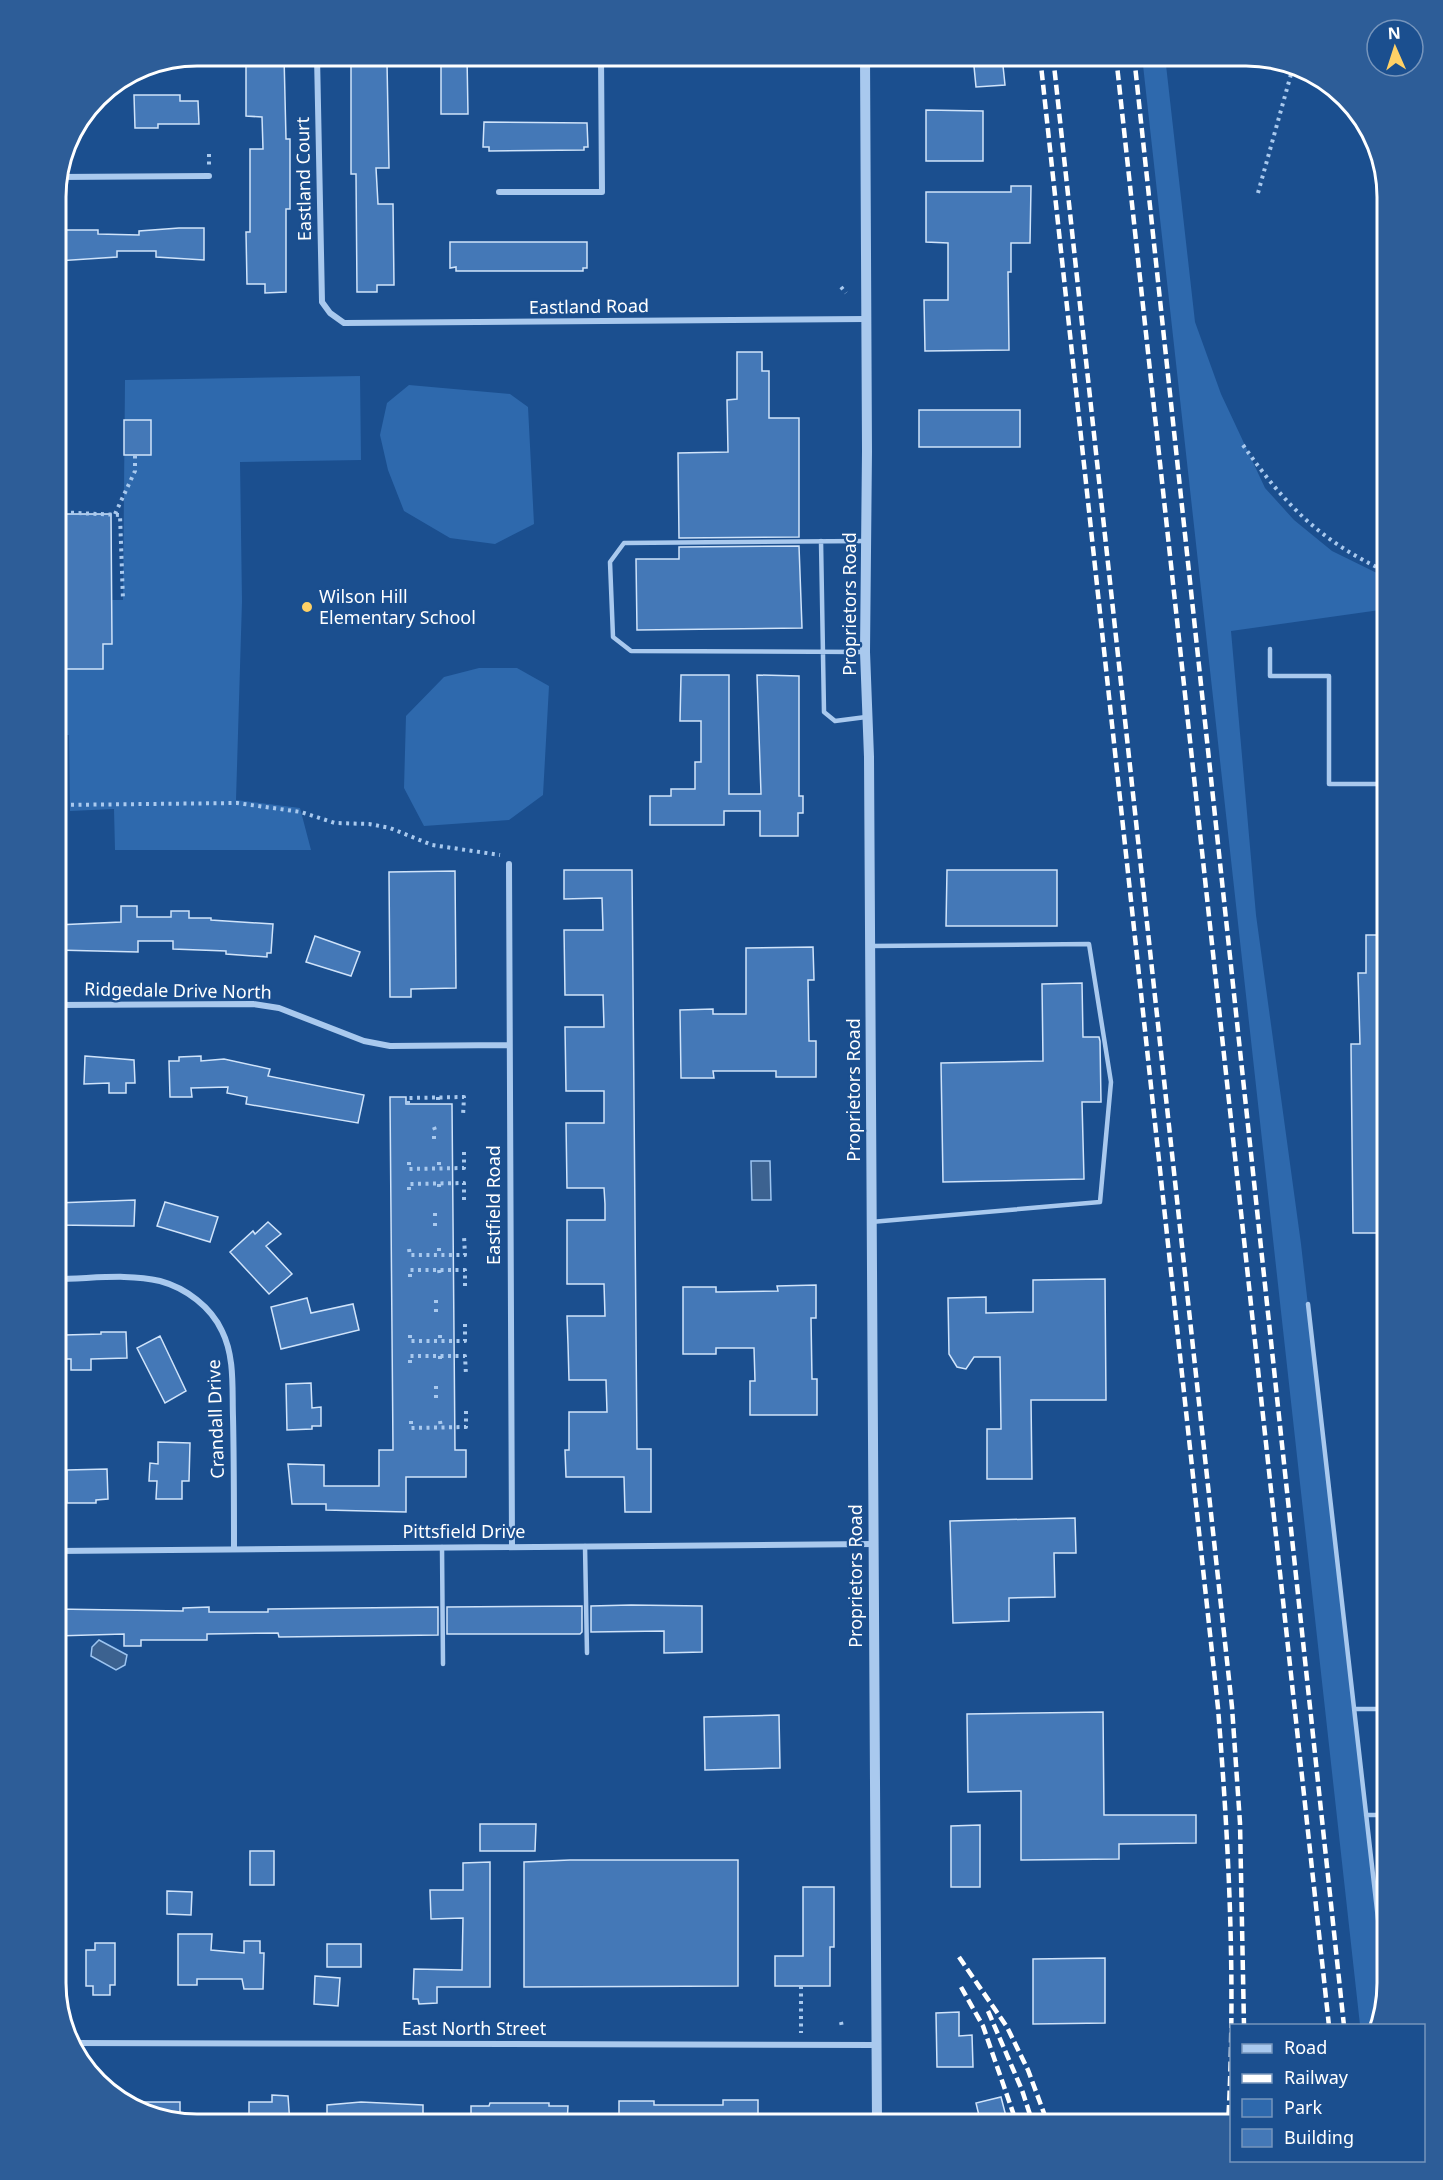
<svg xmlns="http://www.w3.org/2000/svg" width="1443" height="2180" font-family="'Noto Sans',sans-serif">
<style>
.green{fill:#2e69ad}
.water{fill:#3c6290;stroke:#9cc4f0;stroke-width:1.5}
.building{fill:#4478b7;stroke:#cfe3fa;stroke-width:1.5}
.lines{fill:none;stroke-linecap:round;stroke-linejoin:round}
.path{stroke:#a9c9ee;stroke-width:4;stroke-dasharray:3 4.5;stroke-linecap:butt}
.service{stroke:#a9c9ee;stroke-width:4.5}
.minor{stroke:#a9c9ee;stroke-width:6}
.tertiary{stroke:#a9c9ee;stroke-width:10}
.rail{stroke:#fff;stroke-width:4.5;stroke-dasharray:10 4.5;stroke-linecap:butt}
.poi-dot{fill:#ffd166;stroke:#1b4f8f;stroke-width:2}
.labels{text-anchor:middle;stroke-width:4.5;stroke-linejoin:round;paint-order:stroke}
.street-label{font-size:18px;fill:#fff;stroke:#1b4f8f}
.poi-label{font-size:18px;fill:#fff;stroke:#1b4f8f;text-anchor:start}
.rim{fill:none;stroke:#fff;stroke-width:3}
</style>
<rect width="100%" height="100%" fill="#1b4f8f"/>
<!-- green -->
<path class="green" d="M1142,56H1165L1195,322L1221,394L1265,488L1294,520L1332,551L1387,578V609L1231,631L1256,915L1301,1244L1386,1989L1376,2025H1360Z
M360,376L361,460L240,462L242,601L236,800L300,808L311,850H115L114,809L70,811L69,735H56V669H103V644L111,600H123L125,380Z
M409,385L510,394L528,407L534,524L495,544L450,538L404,511L388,470L380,435L387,403Z
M479,668H517L549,686L543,795L509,820L424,826L404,788L406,716L444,677Z"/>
<!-- water -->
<path class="water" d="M751,1161H770L771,1200H752Z
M99,1640L127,1655L125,1665L116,1670L91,1656L92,1647Z"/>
<!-- building -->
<path class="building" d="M262,56H284L286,139H290V209H286V292L265,293V284H247L246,232H250V149H263L262,117L246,116V65L263,63Z
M351,56H372L373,63H387L389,168H376L378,204H393L394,285H377V292H357L356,174H351Z
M441,56H467L468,114H441Z
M973,56H1002L1005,85L976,87Z
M134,95H180V101H198L199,124H158V128H135Z
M926,110L983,111V161H926Z
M484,122L587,123L588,147H584V150L489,151V147H483Z
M1011,186H1031L1030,243H1011V272H1008L1009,350L925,351L924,300H948V243L926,242V192H1011Z
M179,228H204V260L156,257V251H117V257L57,261L56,230H98V234L139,235V231Z
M450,242H587V268H583V271H456V267L450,268Z
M737,352H762V371H769V418H799V537L679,538L678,453L728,452L727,400L737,399Z
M919,410H1020V447H919Z
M124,420H151V455H124Z
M56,514H111L112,644H103V669H56Z
M799,546L802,628L637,630L636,559H679V547Z
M681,675H729V794H761L757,675L799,676V796H803V813H798V836H760V811H724V825H650V796H671V789H695V762H701V721H680Z
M564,870H632L637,1449H651V1512H625L624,1477H566L565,1450H569V1412H607L606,1380H569L568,1344L567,1316H605L604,1284H567V1220H605V1204L604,1188H567L566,1123H604V1091H566L565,1027H604L603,995H565L564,930H603L602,898L564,899Z
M947,870H1057V926H946Z
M455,871L456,988L411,989V997H390L389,872Z
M121,906H137V917H171V911H189V918H211V920L273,924L271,953H267V957L226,954V951L173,949V941H138V952L56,950V925L121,922Z
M1366,935H1388V974H1384V1025H1388V1233H1353L1351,1044H1360L1358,973H1366Z
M315,936L360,952L351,976L306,962Z
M813,947L814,980H808L809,1041H816V1077H776V1071H713L714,1078H681L680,1010L713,1009V1014H746V948Z
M1082,983L1083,1037H1099L1100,1041L1101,1102H1082L1084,1179L943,1182L941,1063L1043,1061L1042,984Z
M85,1056L134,1060L135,1083H126V1093H109V1083L84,1084Z
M201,1056V1061L224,1059L270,1069L268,1076L364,1095L358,1123L246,1104L247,1097L227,1093L228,1087L191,1088L192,1097H170L169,1061H179V1057Z
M390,1097H406V1104H452L455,1450H466V1477H406V1512L326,1510V1504H292L288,1464L324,1465V1486H379V1450H393Z
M135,1200L134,1226L56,1225V1203Z
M165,1202L218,1217L210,1242L157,1226Z
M268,1222L281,1234L266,1246L292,1274L269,1294L230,1252L253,1231L255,1234Z
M1105,1279L1106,1400H1031L1032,1479H987V1429H1001L1000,1357H974L966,1369L957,1367L949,1354L948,1298L986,1297V1313L1033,1312V1280Z
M816,1285V1318H811L812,1379H817V1415H750V1381H755L754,1348H716V1354H683V1287H716V1292L778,1291L777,1286Z
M307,1298L311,1313L353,1304L359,1330L281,1349L271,1307Z
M101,1332H126L127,1358L91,1359V1370H71V1359H65V1335L101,1334Z
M160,1336L186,1391L165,1403L137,1348Z
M311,1383L312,1408L321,1407V1426H312V1429L287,1430L286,1384Z
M158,1442L190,1443L189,1481H182V1499H156L157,1481H149L150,1463L158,1464Z
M107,1469L108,1499L96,1500V1503H67V1470Z
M1075,1518L1076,1553H1054L1055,1597L1009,1598V1621L953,1623L950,1521Z
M631,1605L702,1606V1652L664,1653V1631L591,1632V1606Z
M582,1606V1632L580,1634H447V1607Z
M209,1607V1612H268V1609L438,1607V1635L279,1637L278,1633L207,1634V1640H141V1646H124V1634L56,1636V1609L183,1611V1608Z
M1103,1712L1104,1815H1196V1843L1119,1844V1859L1021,1860V1791L968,1792L967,1714Z
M779,1715L780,1768L705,1770L704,1717Z
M480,1824H536L535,1851H480Z
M980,1825V1887H951V1826Z
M250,1851H274V1885H250Z
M570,1860H738V1986L524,1987V1862Z
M490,1862V1987H437V2003L419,2004L418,1999H413L414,1969L462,1970L463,1918L431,1919L430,1890H463V1863Z
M803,1887H834V1947H830V1986H775V1956H803Z
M167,1891L192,1892L191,1915L167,1914Z
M178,1934H212L211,1950L244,1953V1941H260V1953H264L263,1989H244L242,1979H197V1985H178Z
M95,1943H115V1985H110V1995H93V1986H86V1950H95Z
M327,1944H361V1967H327Z
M1105,1958V2023L1033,2024V1959Z
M315,1976L340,1978L338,2006L314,2004Z
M959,2012V2036L972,2035L973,2067H937L936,2013Z
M272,2095L288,2096L290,2124H249V2102H272Z
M1001,2097L1008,2124H981L976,2103Z
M723,2100H758V2124H619V2101H654V2105H723Z
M131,2102H180V2122L131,2105Z
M361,2102L423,2105V2124H327V2105Z
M490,2103H549V2106H568L567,2124H471V2106H489Z"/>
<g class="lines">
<!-- path -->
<path class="path" d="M209,154V165
M1258,193L1293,67
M841,287L846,293
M56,437H66
M1243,445C1285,505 1320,541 1387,572
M56,512L120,515L123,600
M115,514L135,471V455
M56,805L237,803L301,812L335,823L369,824L390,828L432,845L500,855
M438,1097V1104
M408,1104V1098L464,1097L463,1116
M434,1127L435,1130
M434,1136V1139
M409,1162V1169L464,1168V1150
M439,1162V1168
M439,1184V1190
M409,1190V1184L464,1183V1202
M435,1216V1213
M435,1226V1222
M439,1248V1255
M409,1249L410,1255H465L464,1236
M439,1270L440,1277
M410,1277V1270H465V1288
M436,1303V1299
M436,1309V1312
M410,1335V1341H465V1322
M440,1335V1341
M440,1356V1363
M410,1363V1356H465L466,1375
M436,1386V1389
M436,1398V1395
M411,1421V1428L466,1427V1409
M440,1421L441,1427
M801,1986V2033
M841,2022L842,2027"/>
<!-- service -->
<path class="service" d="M821,541L824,712L835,721L866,717
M1270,649V676H1329V784H1387
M865,652L631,651L613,637L610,562L624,543L866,541
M871,1222L1100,1202L1111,1082L1089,944L871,946
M1308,1304L1386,1989
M585,1546L587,1653
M442,1547L443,1664
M1354,1709H1387
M1366,1815H1387"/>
<!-- minor -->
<path class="minor" d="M317,56L322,302L330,313L344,323L866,319
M58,177L209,176
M499,192H602L601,56
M509,864L512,1547
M56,1005L253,1004L279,1008L364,1041L390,1046L508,1045
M56,1279C89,1279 128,1273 160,1281C186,1288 211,1307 222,1331C235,1357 232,1389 233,1417C234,1461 234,1505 234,1549
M56,1551L873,1544
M71,2043L877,2045
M81,2043V2060"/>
<!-- tertiary -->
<path class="tertiary" d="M865,56L867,451L865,652L869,757L877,2124"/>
<!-- rail -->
<path class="rail" d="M1040,56L1218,1708C1229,1847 1236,1985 1228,2124
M1053,56L1232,1707L1240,1823L1244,2026
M1116,56L1329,2026
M1134,56L1344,2026
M959,1957L1007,2027L1028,2070L1048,2124
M961,1987L983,2026L1017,2124
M988,2011L1022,2090L1033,2124"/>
</g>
<!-- markers -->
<circle class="poi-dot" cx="307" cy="607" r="6"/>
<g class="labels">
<!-- street labels -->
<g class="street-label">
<text transform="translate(304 179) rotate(-91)" y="6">Eastland Court</text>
<text transform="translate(589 307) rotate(-1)" y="6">Eastland Road</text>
<text transform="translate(850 604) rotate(-90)" y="6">Proprietors Road</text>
<text transform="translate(178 991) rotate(1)" y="6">Ridgedale Drive North</text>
<text transform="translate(854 1090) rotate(-90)" y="6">Proprietors Road</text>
<text transform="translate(494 1205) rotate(-90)" y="6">Eastfield Road</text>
<text transform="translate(216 1419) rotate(-92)" y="6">Crandall Drive</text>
<text x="464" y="1538">Pittsfield Drive</text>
<text transform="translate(856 1576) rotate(-90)" y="6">Proprietors Road</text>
<text x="474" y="2035">East North Street</text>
</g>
<!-- poi labels -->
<g class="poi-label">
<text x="319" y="603">Wilson Hill<tspan x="319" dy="21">Elementary School</tspan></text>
</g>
</g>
<!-- crop -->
<path d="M0 0H1443V2180H0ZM197 66H1246A131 131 0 0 1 1377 197V1983A131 131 0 0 1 1246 2114H197A131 131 0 0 1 66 1983V197A131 131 0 0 1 197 66Z" fill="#2d5d98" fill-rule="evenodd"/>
<path class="rim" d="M197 66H1246A131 131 0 0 1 1377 197V1983A131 131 0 0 1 1246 2114H197A131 131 0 0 1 66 1983V197A131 131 0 0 1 197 66Z"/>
<!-- legend -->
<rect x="1230" y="2024" width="195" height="138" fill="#1b4f8f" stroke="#7695bc" stroke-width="1.5"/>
<rect x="1242" y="2044" width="30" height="9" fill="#a9c9ee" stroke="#7695bc" stroke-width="1.5"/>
<text x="1284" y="2054" font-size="18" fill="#ffffff">Road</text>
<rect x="1242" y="2074" width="30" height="9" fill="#ffffff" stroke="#7695bc" stroke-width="1.5"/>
<text x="1284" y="2084" font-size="18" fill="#ffffff">Railway</text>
<rect x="1242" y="2099" width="30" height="18" fill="#2e69ad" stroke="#7695bc" stroke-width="1.5"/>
<text x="1284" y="2114" font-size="18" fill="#ffffff">Park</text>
<rect x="1242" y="2129" width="30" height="18" fill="#4478b7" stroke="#7695bc" stroke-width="1.5"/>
<text x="1284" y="2144" font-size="18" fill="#ffffff">Building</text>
<!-- north arrow -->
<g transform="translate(1395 48) rotate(357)"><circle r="28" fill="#1b4f8f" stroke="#7695bc" stroke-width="1.5"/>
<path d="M0-4.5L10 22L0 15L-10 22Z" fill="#ffd166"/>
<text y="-9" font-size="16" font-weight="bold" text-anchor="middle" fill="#ffffff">N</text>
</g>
</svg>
